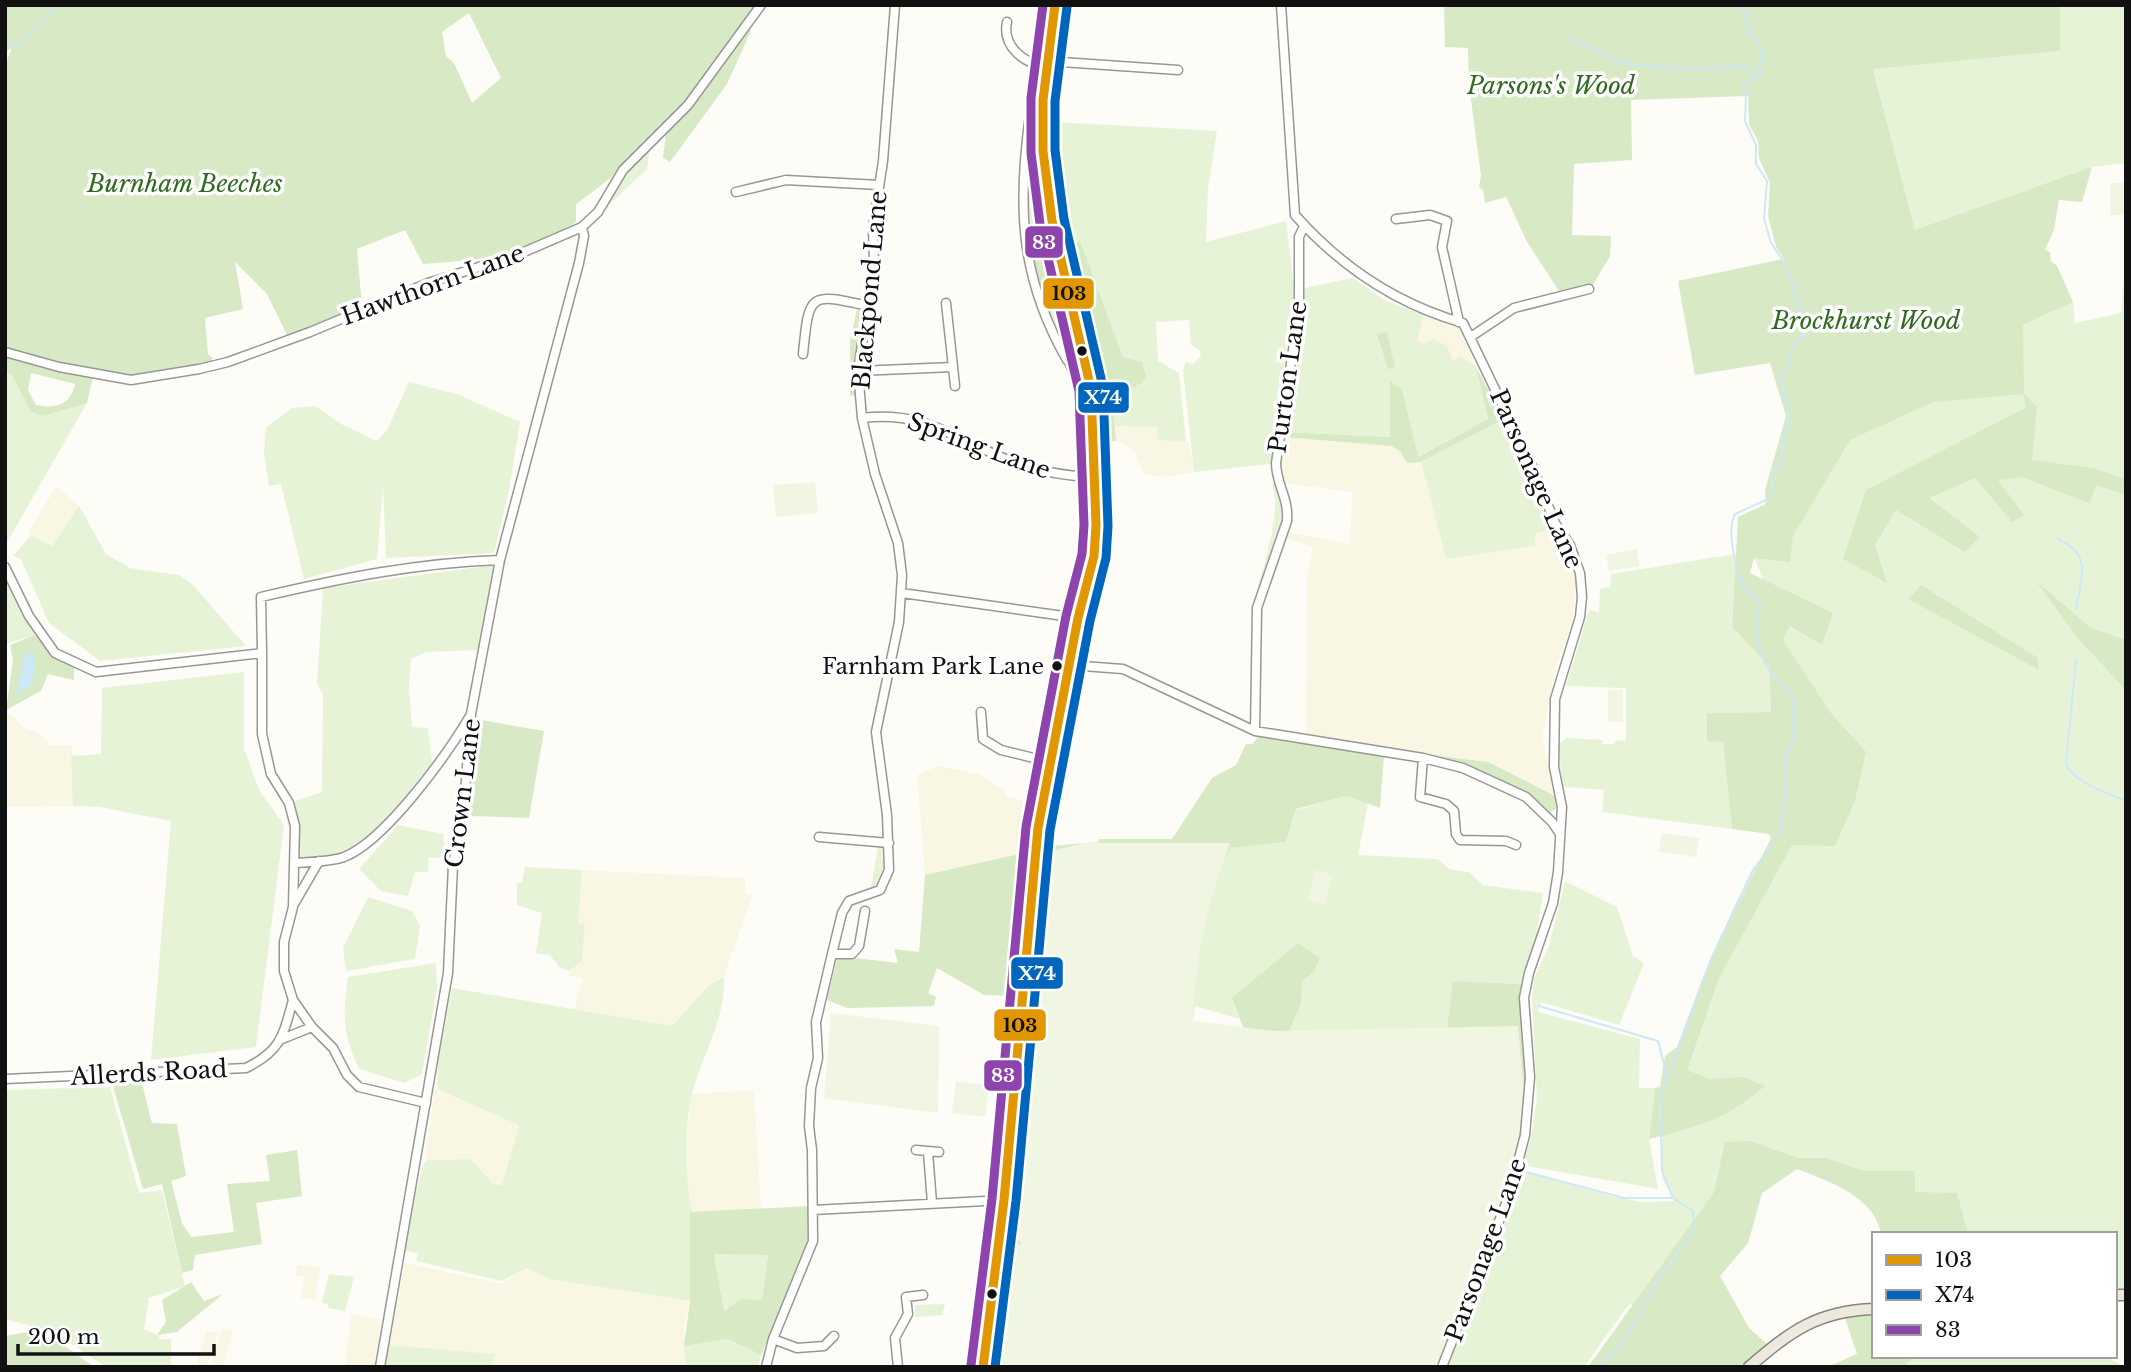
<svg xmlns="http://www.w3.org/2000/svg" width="2131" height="1372" font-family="'Libre Baskerville',serif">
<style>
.farmland{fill:#f9f7e4}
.green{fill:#e7f3d7}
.forest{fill:#d8eac5;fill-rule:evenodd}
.pitch{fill:#f0f6e1}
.water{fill:#cde8f7}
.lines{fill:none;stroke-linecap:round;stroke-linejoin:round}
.stream{stroke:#cde8f7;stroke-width:2}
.minor-casing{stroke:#979795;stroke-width:11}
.major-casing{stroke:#858482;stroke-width:13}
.minor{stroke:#fffffe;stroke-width:8}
.major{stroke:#ede9dc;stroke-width:10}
.bus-1-casing{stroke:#fff;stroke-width:14}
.bus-2-casing{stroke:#fff;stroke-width:14}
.bus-3-casing{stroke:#fff;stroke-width:14}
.bus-1{stroke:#e09702;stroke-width:9}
.bus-2{stroke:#0065bd;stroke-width:9}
.bus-3{stroke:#8e44ad;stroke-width:9}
.bus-dot{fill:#111;stroke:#fff;stroke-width:2.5}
.labels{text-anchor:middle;stroke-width:7;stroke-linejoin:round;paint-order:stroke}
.bus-label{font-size:22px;fill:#111;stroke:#fff;text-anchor:end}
.park-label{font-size:24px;font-style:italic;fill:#2f6b1f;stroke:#fff}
.street-label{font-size:24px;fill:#111;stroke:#fff}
.line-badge{stroke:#fff;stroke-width:2.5}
.badge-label{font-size:19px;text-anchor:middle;font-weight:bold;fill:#fff}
.pale-badge-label{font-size:19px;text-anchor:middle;font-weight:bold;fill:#111}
</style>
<rect width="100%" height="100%" fill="#fdfcf7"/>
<!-- farmland -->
<path class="farmland" d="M1424,315L1457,325L1476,367L1461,356L1453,361L1416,339Z
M1115,426L1158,427V440L1189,442L1194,472L1167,477L1144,474L1134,450L1116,441Z
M1283,437L1391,446L1400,451L1407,463L1421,462L1446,559L1535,546L1534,534L1553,529L1563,541L1575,570L1576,588L1572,625L1556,666L1542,738L1555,796L1488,762L1306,738L1307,578L1313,547L1285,538L1287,532L1350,544L1352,492L1283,483L1279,463Z
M57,486L79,506L52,546L27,532Z
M5,714H10L24,728L38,733L50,745L72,746L73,806L10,807L5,804Z
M938,766L978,774L1006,791L1005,795L1031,803L1023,822L1019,854L925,875L917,775Z
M582,870L745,878V893L752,895L724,977L709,985L672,1026L574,1010L583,979L569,976V971L582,961L585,925L578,923Z
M435,1089L520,1124L503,1185L493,1184L471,1159L428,1160L425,1156Z
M754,1090L761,1209L690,1212L686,1185L687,1133L692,1094Z
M405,1263L501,1284L527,1268L549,1279L690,1301L684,1329L687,1367H491L494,1354L389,1345Z
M297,1265L320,1267L315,1300L300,1298L305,1277L296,1276Z
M351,1314L381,1320L374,1367H345Z
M222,1328L233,1331L223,1367H211Z
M206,1331L218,1333L207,1367H196Z"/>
<!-- green -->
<path class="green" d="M2060,5H2126V163L2092,167L1915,231L1873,68L2060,51Z
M1049,119L1055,122L1217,131L1208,189L1206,242L1286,221L1294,289L1271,464L1194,472L1183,370L1186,362L1193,364L1201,356L1200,351L1191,345L1189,320L1156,322L1158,361L1179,373L1186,442L1158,440L1157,427L1115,426L1112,397L1140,384L1142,362L1123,357L1080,242L1067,244L1056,192Z
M650,148L647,169L608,206V202L624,175Z
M1028,158L1037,159L1051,264L1060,283L1076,356L1068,357L1039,296L1030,256Z
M2126,252V479L2094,468L2031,460L2037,407L2029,428L2021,470L2126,488V1288H2115V1234H1939L1869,1190L1870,1180L1797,1169L1762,1193L1748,1243L1720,1276L1749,1328L1768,1345L1761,1351L1629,1304L1584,1367H1445L1499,1239L1522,1171L1614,1197L1642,1202L1674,1201L1662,1178L1660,1095L1733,909L1752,871L1777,842L1767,590L1738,517L1766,504L1765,490L2023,325L2073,302L2075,323L2121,313Z
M1353,278L1386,301L1424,315L1417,340L1423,344L1434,339L1447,346L1453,361L1461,356L1476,367L1488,419L1417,457L1402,389L1390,382V437L1284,432L1304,288Z
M5,371L12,375L31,412L43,416L87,403L6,544Z
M409,382L457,394L520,422L509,490L494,553L386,558L383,485L377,559L304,579L281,484L269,486L264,454L266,428L292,408L315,406L343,425L377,441L387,430Z
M1500,421L1553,529L1535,534V546L1446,559L1421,462Z
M1279,483L1287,509L1256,596C1262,566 1283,513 1272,484Z
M79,506L106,554L130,568L179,575L193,585L246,646L100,661L49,623L21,559L13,556L31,535L52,546Z
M1736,554L1732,627L1769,666L1771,712L1707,713L1723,741L1732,829L1602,812L1604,790L1563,787L1558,745L1566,738L1603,740L1602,744H1614L1617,740L1626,741V688L1566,686L1589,610L1599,612L1600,589L1610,587L1611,574Z
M493,565L479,650L426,652L411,659L409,687L412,727L428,728L432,763L380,828L342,853L298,861L295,801L322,792L323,695L317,683L323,588Z
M5,580L35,635L5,644Z
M244,672V749L260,792L284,825L256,1047L151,1060L171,821L100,807L73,806L71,756L101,754L102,688Z
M1347,796L1368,803L1358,855L1438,859L1449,869L1469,872L1483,885L1543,893L1536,938L1522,984L1454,981L1477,1278L1431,1367H1011L1288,1034L1301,1004L1302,982L1314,972L1232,998L1239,1019L1195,1006L1188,1062L1049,1242L1191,882L1231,848L1286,842L1296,810Z
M398,825L443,834L445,853L440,858L429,857L428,872H415L408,896L381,891L359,869Z
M881,846L884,869L878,885L871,888L878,847Z
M525,867L582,870L578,923L585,924L582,961L569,971L560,968L550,955L536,953L542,913L517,905V883H522Z
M1565,881L1617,907L1633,956L1644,963L1619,1025L1541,1002L1538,1012L1640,1039L1639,1088H1655L1649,1138L1658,1189L1521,1165L1530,1143L1537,1099L1532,999L1534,978L1549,946Z
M368,897L412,911L420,926L415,959L346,971L343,948Z
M436,963L437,989L422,1074L405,1083L359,1069C343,1033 342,1016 348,977Z
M724,977C726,1025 696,1062 689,1109C684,1145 686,1180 692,1215C696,1241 691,1274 690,1301L549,1279L527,1268L502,1281L416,1261L418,1253L403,1250L423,1164L428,1160L471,1159L493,1184L502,1185L519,1125L437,1089L438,1061L452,988L672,1026L709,985Z
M110,1087L139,1193L162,1190L185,1286L149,1298L144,1329L160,1336L158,1339H171V1367H106L54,1332L5,1319V1090Z
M714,1254L768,1255L762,1301L724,1311Z
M329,1274L354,1277L345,1311L328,1308V1304L322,1303Z
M945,1304L942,1315L915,1317V1305Z
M728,1339L761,1355L758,1367H687L684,1346Z
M389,1345L495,1354L491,1367H385Z
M1916,1356H2104L2126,1367H1903Z"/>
<!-- forest -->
<path class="forest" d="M5,5H755C737,32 721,60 701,86C666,130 622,172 576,204V222C532,257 477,260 423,264L405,230L357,249L362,307L288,337L267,294L235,262L243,309L205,318L208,354L213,358L207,365L140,378L121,377L5,349V65L12,48L5,52ZM469,13L501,78L472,103L454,63L446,56L442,32Z
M1444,5H2060V51L1873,69L1915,230L2092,167L2082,202L2059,200L2054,230L2045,250L2050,252L2051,261L2057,266L2073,302L2023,325L2024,393L2037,407L2032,460L2094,468L2126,479V495L2097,485L2089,503L2022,477L1998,480L2024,515L2012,522L1975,478L1929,498L1980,537L1965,552L1896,510L1875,545L1887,583L1843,559L1866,490L2025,408L2024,394L1933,402L1850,440L1793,536L1790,562L1754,558L1750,573L1833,613L1822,645L1790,626L1783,640L1830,712L1866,752L1855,801L1835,846L1792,845L1719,978L1687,1070L1710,1079L1744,1077L1765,1086C1724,1121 1699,1126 1649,1139L1655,1088L1660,1087L1665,1056L1677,1047L1705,972L1771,838L1769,834L1732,829L1723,742L1707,741V713L1771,712L1769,666L1732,627L1738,517L1766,504L1765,490L1786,416L1770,363L1695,375L1678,281L1784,259L1776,247L1768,216L1770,183L1759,158L1758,141L1749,124L1748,96L1631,100L1632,160L1574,164L1572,235L1611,236L1610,256L1593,285L1561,294L1527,242L1506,197L1485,203L1483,190L1479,187L1481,176L1469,85L1468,48L1445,47Z
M749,25L751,31L727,84L670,162L663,158L666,133L707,87Z
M1030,163H1035L1055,292L1042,295L1033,255Z
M1080,241L1123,357L1142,362L1146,377L1140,384L1112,397L1116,441H1101C1108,372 1083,310 1067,244Z
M857,309L860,310L862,317L855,395L850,396V342Z
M1387,332L1395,368L1388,369L1377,334Z
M5,354L93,377L87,403L43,416L31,412L12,375L5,371ZM31,373L75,384C70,405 57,409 36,405L28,390Z
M1476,367L1495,402L1500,421L1421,462L1407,463L1400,451L1391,446L1283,437L1284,432L1390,437V381L1402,389L1418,457L1488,419Z
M2035,580L2091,628L2126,640V690L2080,641Z
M1921,585L2038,658L2039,670L1908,599Z
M35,635L53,657L74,667V680L48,674L41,691L6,710L13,660L10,645Z
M481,720L544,731L529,818L469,816Z
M1258,736L1384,755L1380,808L1347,796L1296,809L1286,842L1231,848L1191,882L1028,1257L985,1367L1039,847L1098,842L1099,839H1172L1212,778L1236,765L1246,744H1253Z
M1432,755L1488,762L1555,796L1556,809L1549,813L1519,789Z
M1019,854L1016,879L1022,923L1015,996L984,995L937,968L928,993L936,997L934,1006L847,1008L827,1000L838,956L898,963L894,949L919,952L925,875Z
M1298,943L1320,958L1314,972L1302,982L1301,1004L1288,1034L1245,1033L1232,998Z
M1453,981L1522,984C1518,1024 1528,1063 1526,1102C1523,1161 1495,1222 1477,1278L1464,1273L1447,1029Z
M141,1080L152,1123L177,1124L186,1176L171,1181L182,1223L191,1237L234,1232L227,1184L270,1181L266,1155L297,1150L302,1196L256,1203L262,1244L195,1255L193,1270L182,1273L162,1184L143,1189L112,1083Z
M1750,1141L1798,1158H1826L1864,1171H1915V1192L1957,1193L1968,1234H1881C1875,1196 1828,1181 1797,1169L1762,1193L1748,1243L1720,1276L1749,1328L1768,1345L1742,1367H1588L1714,1192L1725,1142Z
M810,1206L808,1245L761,1355L728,1339L684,1346L690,1301V1212ZM714,1254L768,1255L762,1300L742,1299L724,1311Z
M191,1282L204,1301L223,1294L177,1332L157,1335L166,1322L162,1300Z
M1874,1315V1356H1916L1903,1367H1827L1857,1354L1845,1318Z
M33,1331L62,1344L94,1367H5V1336Z"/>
<!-- pitch -->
<path class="pitch" d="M2110,183H2125L2126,215H2110Z
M815,482L818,513L776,517L773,485Z
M1637,549L1639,566L1609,571L1606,555Z
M1608,690H1623V722H1608Z
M1662,833L1699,838L1696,857L1659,852Z
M1083,843H1230C1209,895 1194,965 1193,1021L1275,1031L1518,1026L1524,1090L1516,1166L1487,1246L1471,1272L1470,1284L1443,1354L1434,1367H987L1003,1250L1022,1244L1007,1227L1045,853Z
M1315,870L1332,875L1325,905L1308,901Z
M831,1013L939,1026L938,1113L824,1098Z
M956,1081L989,1086L985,1117L952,1113Z"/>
<!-- water -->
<path class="water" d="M25,653L34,654C35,674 37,684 17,694Z"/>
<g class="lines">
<!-- stream -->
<path class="stream" d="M1740,5L1750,26L1749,34L1755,37L1762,52L1760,59L1763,61L1758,66L1762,73L1742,86L1746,94L1745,121L1756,145V164L1767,181L1764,219L1771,243L1785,263L1805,323L1804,334L1792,348L1789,365L1780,377L1789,408L1781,461L1771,477L1773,489L1768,499L1735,514C1726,530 1736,576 1747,591C1751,596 1756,599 1760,603C1755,655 1759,662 1794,698V738L1785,760L1787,790L1779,836
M1571,40L1629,64L1692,69L1743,66L1756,76
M12,48L39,27L56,5
M2058,539C2093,555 2081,576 2076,609
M2076,660L2066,764C2074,783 2108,793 2126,801
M1539,1006L1658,1041L1667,1076
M1526,1172L1624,1198H1672
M1601,1367L1626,1339L1658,1280L1694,1231L1693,1211L1673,1198L1662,1170L1660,1097L1711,959L1753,870L1773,843"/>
<!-- minor casing -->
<g class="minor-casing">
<path id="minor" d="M1281,5L1295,215C1341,267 1397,304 1463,323L1533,468L1555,523L1570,545L1580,573L1582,597L1580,617L1555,699L1554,767L1562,807L1558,872L1553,903L1529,973L1524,998L1530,1077L1525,1135L1510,1193L1442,1367
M1007,22C1002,46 1023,63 1046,67
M1047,61L1178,70
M1030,115C1017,207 1020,278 1067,360H1086
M736,192L786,180L879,185
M1396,219L1430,215L1447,221L1442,247L1459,322
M946,303L953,367
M1472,336L1514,308L1589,289
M5,352L59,367L131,380L199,369L228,362L310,332L428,283L517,255L582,227L598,212L623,170L688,105L761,5
M803,354C809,294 808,292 868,306
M1069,362L1080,386
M858,371L953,367L955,386
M862,418C928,410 958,442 1016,463C1042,472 1068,476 1096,478
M5,567L29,616L55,653L96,672L262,653L261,597C342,578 416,563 500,560
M902,593L1078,618
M262,653V734L271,774L289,803L295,826L293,907L284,942V971L293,1000L312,1027L333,1048L347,1075L359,1087L426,1103
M1069,665L1123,669L1255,731L1423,758L1463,768L1526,797L1552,822L1560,834
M981,712L983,739L1001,750L1050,762
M1255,731L1257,608L1287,521C1289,498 1276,484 1276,463L1299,310V237L1304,226
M1423,758L1420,797L1446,804L1454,811L1456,834L1460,840L1506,841L1516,845
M819,837L889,843
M295,863C310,862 330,862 344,857C385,841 447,755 470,716
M294,904L319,861
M832,954H852L859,946L865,911
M282,1039L312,1027
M5,1079L246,1068C281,1051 283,1036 293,1000
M916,1150L939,1152
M928,1152L932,1203
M813,1210L1004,1200
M773,1339L797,1348L824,1346L834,1336
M380,1367L448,973L453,865L465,793L471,714L500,560L579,263L584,236L582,227
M766,1367L773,1339L813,1241L812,1150L809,1126L811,1088L818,1058L816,1022L832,954L842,913L849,901L880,890L889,870L887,815L876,732L899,622L902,575L898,543L875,474L862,418L858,371L874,265L873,227L883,161L895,5
M898,1367L895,1338L908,1314L906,1297L923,1295"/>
</g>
<!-- major casing -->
<g class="major-casing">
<path id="major" d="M2115,1295H2126
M983,1367L1004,1200L1038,828L1078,618L1094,556L1096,525L1091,389L1052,221L1043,151V100L1055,5
M1749,1367C1791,1331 1817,1311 1874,1309"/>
</g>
<!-- minor -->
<use href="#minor" class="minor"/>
<!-- major -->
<use href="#major" class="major"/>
<!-- bus-1 casing -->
<g class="bus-1-casing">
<path id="bus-1" d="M983,1367L1004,1200L1038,828L1078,618L1094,556L1096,525L1091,389L1052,221L1043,151V100L1055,5"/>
</g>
<!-- bus-2 casing -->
<g class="bus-2-casing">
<path id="bus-2" d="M995,1367L1016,1201L1050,830L1090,621L1106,558L1108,526L1103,387L1064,219L1055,150V101L1067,7"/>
</g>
<!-- bus-3 casing -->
<g class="bus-3-casing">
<path id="bus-3" d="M971,1365L992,1199L1026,827L1066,616L1082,554L1084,525L1079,391L1040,224L1031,153V98L1043,5"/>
</g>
<!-- bus-1 -->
<use href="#bus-1" class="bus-1"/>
<!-- bus-2 -->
<use href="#bus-2" class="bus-2"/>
<!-- bus-3 -->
<use href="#bus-3" class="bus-3"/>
</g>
<!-- markers -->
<g class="bus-dot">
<circle cx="1082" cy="351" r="6"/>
<circle cx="1057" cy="666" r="6"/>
<circle cx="992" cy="1294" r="6"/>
</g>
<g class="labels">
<!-- bus labels -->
<g class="bus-label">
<text x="1044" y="674">Farnham Park Lane</text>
</g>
<!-- park labels -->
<g class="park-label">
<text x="1551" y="94">Parsons's Wood</text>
<text x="185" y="192">Burnham Beeches</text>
<text x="1866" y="329">Brockhurst Wood</text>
</g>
<!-- street labels -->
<g class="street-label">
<text transform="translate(433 285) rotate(-20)" y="8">Hawthorn Lane</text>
<text transform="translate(870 290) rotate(-85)" y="8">Blackpond Lane</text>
<text transform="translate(1288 377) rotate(-82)" y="8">Purton Lane</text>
<text transform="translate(979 446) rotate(20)" y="8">Spring Lane</text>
<text transform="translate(1536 479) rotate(66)" y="8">Parsonage Lane</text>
<text transform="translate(463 793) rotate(-83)" y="8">Crown Lane</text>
<text transform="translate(149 1073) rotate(-3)" y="8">Allerds Road</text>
<text transform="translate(1486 1250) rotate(-70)" y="8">Parsonage Lane</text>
</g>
</g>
<g class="line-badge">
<rect x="1024" y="225" width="40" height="34" rx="7" fill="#8e44ad"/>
<rect x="1042" y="277" width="53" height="33" rx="7" fill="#e09702"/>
<rect x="1077" y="381" width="53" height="33" rx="7" fill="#0065bd"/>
<rect x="1010" y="956" width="54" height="34" rx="7" fill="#0065bd"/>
<rect x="993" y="1008" width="54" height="34" rx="7" fill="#e09702"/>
<rect x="983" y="1059" width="40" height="33" rx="7" fill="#8e44ad"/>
</g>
<g class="badge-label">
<text x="1044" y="249">83</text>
<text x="1103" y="404">X74</text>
<text x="1037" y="980">X74</text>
<text x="1003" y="1082">83</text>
</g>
<g class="pale-badge-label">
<text x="1069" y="300">103</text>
<text x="1020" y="1032">103</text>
</g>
<!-- border -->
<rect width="2131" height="1372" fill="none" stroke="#111111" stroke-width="14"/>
<!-- legend -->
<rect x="1872" y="1232" width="245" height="126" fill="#ffffff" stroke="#a0a0a0" stroke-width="2"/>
<rect x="1886" y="1255" width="35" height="10" fill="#e09702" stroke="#a0a0a0" stroke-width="2"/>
<text x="1935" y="1267" font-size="21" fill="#111111">103</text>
<rect x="1886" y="1290" width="35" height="10" fill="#0065bd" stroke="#a0a0a0" stroke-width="2"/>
<text x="1935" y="1302" font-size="21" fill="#111111">X74</text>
<rect x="1886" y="1325" width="35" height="10" fill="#8e44ad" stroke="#a0a0a0" stroke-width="2"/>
<text x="1935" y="1337" font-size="21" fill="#111111">83</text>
<!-- scale -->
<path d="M18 1344v10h196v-10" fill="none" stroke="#111111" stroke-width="3.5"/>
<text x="28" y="1344" font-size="21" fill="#111111" stroke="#ffffff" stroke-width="5" paint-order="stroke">200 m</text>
</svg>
